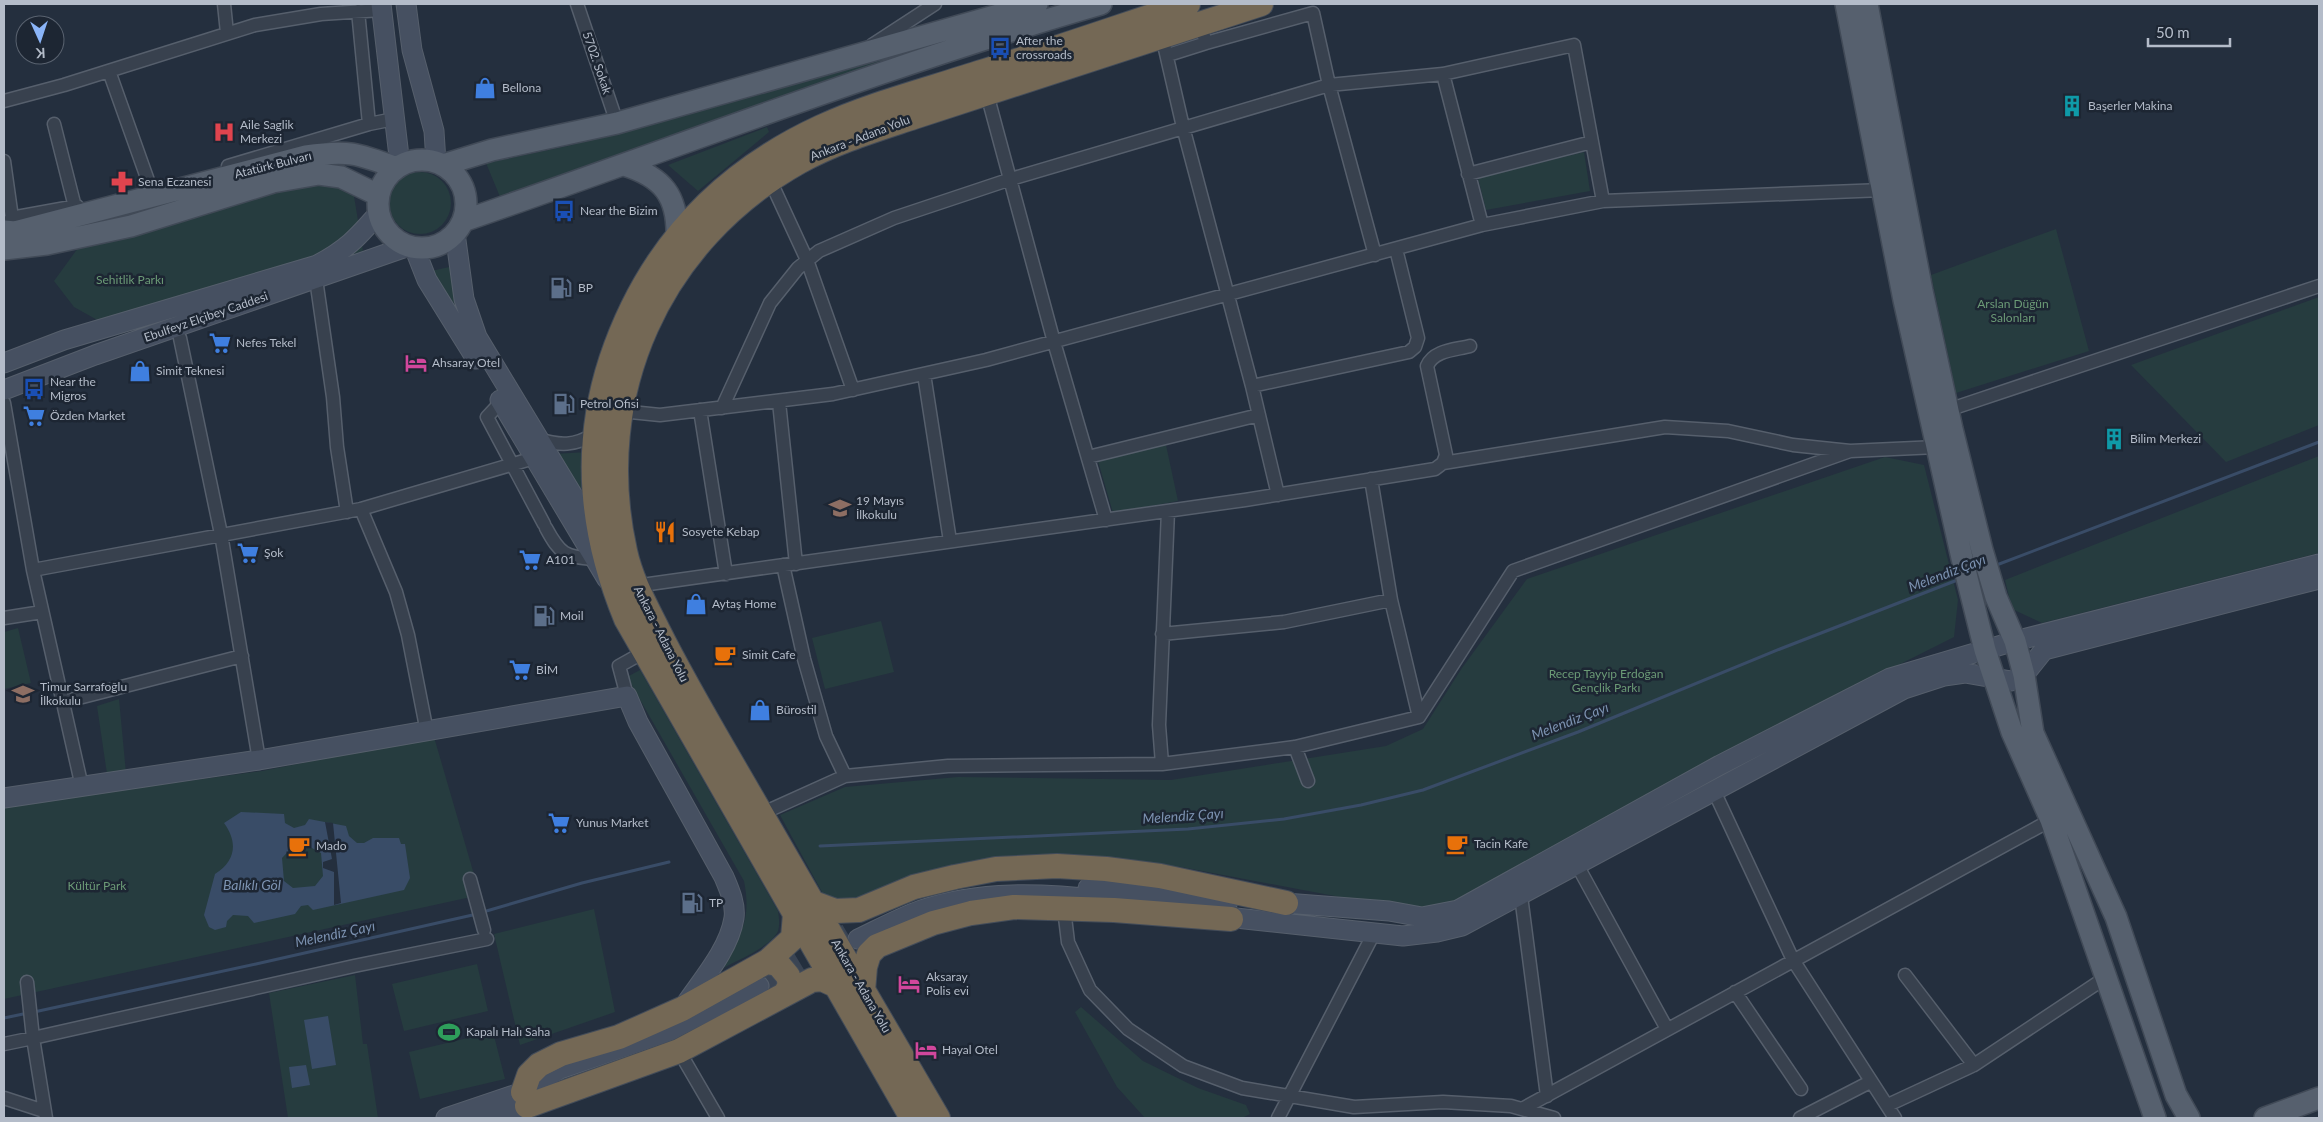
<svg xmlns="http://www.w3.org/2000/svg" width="2323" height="1122" font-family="Lato,sans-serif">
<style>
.green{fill:#263c3f}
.water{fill:#394c67;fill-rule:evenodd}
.pier{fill:#242f3e}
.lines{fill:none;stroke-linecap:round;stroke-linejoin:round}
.stream{stroke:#394c67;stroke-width:3}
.secondary-tunnel{stroke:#3a4453;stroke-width:19;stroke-dasharray:19 9;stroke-linecap:butt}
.street-casing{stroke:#565f6c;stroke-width:15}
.secondary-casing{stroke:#565f6c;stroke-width:21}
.primary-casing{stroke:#414a57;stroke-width:24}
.highway-casing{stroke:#434c59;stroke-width:26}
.street{stroke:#38414e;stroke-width:12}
.secondary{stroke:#465061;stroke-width:19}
.primary{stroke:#56606e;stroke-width:21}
.highway{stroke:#746855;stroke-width:24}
.labels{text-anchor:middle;stroke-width:5;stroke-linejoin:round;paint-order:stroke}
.poi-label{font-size:12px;fill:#b4bcc9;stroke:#1d2633;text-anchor:start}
.street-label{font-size:12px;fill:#b4bcc9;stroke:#1d2633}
.park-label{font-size:12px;fill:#6b9a76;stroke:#1d2633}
.water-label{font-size:14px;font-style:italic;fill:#7c92b1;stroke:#1d2633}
</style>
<rect width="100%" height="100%" fill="#242f3e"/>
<!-- green -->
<path class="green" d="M963,33L965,40L503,204L486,163L572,145Z
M767,127L769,132L698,191L668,165Z
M1584,152L1590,191L1486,210L1478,178Z
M389 203a31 31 0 1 1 62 0a31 31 0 1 1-62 0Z
M351,178L363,251L133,326H108L74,307L54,281L78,248L324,180Z
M2056,229L2089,351L1956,393L1931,275Z
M454,266L458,309L431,271Z
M2319,297V425L2226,462L2131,365Z
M1166,445L1178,501L1113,513L1098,461Z
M587,452L584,487L578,489L554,454Z
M2319,456V553L2042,623L2012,609L2005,580Z
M1885,457L1924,465L1958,600L1954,637L1777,726L1443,909L1419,912L1181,867L1075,860L1010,859L946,866L858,898L838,902L823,894L780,815L845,787L958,777L1171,780L1386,746L1423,729L1462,668L1527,579Z
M881,621L894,672L825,689L812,638Z
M18,628L31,683L4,689V632Z
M640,670L778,911C779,918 780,924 778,931C772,946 736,961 721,969C740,936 752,921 744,881L627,677Z
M119,699L126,773L107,774L97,706Z
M434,737L480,895L4,999V806L262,771Z
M594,909L615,1012L520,1045L494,934Z
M477,964L488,1011L404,1031L392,984Z
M355,975L363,1044H367L378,1118H288L269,993Z
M1081,1007L1143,1061L1198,1088L1246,1105L1250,1114L1242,1118H1145L1117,1087L1075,1012Z
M493,1032L505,1079L420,1099L409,1052Z"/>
<!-- water -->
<path class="water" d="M241,812L284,814L285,823L294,828L305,825L309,819L346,826L349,836L357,843H364L373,838H399L401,844H405L410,878L404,890L313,910L308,905L301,906L295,914L254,923L248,916L233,915L227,921L226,927L215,930L209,927L204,915L215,874C236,861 238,842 224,823ZM297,842H301L321,853L323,876L315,886L293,888L284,881L282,858Z
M328,1016L336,1065L312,1069L304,1020Z
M306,1065L310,1085L292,1088L289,1067Z"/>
<!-- pier -->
<path class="pier" d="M325,822L333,823L341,903L334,905V872L323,868V862L332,859Z"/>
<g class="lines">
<!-- stream -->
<path class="stream" d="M1994,566L2319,442
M820,846L1188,829L1284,819L1361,805L1423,790L1578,732L1780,649L1960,579
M483,912L582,883L669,862
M34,1012L256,964L477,914
M4,1018L28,1013"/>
<!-- secondary-tunnel -->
<path class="secondary-tunnel" d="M759,986L854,929"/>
<!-- street casing -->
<g class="street-casing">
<path id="street" d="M224,4L227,33
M577,4L617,123
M358,11L369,124
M1200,23L1206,43L1313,13L1329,85L1375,255
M1162,36L1183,127L1252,386L1278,495
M872,45L935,4
M1168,55L1206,43
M109,71L151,189
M987,94L1054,342L1106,520
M4,101L64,85L255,25L321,14L381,10
M54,124L75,207
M4,161L13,225
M228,166L369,124L394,119
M1468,174L1592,142
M770,180L807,260L853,390
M11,218L77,206
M1482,225L1603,201L1883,190
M316,279L333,397L337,447L347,512
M180,338L221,534L259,760
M924,374L950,541
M1252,386L1409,352L1415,347L1418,338L1396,249
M501,402L487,417L544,524
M779,402L796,564
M4,403L33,570L82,787
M722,408L770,303L798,268L819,251L894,218L1011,179L1329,85L1443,74L1574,45L1603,201
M700,410L726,574
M1948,410L2319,286
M621,411L660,415L833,394L986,360L1482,225L1443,74
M538,439C560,446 575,446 594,434
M1088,457L1259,415
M1443,463L1665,427L1728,431L1793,445L1850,451L1937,447
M1371,479L1391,600L1419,717
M361,509L396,592L408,635L427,732
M546,528C560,554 565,557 594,559
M783,565L804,659L826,736L845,776
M33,570L361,509L534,458
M635,586L1245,500L1435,469L1443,463L1446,455L1427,366C1434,350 1455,350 1470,346
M4,618L42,612
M1162,634L1284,622L1391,600
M627,696L619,666L644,652
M63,702L242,656
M1295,747L1308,781
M1162,764L1159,725L1168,511
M1714,791L1793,960L1895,1118
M761,814L845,776L948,766L1162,764L1295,747L1419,717L1513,571L1850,451
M1576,863L1667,1029
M470,879L484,930
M1521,896L1547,1096
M1064,909L1068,942L1090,990L1128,1029L1183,1066L1242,1088L1354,1107L1443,1102L1511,1106L1554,1118
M1905,975L1974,1065
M27,982L33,1038L354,966L487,939
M1735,992L1801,1089
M4,1044L33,1038L46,1118
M679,1051L718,1118
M4,1098L44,1111
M1888,1105L1974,1065L2105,978
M1522,1109L2051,820
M1278,1118L1374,933
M1800,1118L1870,1082"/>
</g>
<!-- secondary casing -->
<g class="secondary-casing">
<path id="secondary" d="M381,4L400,165
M406,4L412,50L434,131L436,162
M455,233L464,299L477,337L572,494L600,534
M414,247L427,280L476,359
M4,363L64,340L317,265C346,250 357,238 378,214
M4,390L95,355L409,246
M500,400L607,579
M4,798L259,760L627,696L638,722L724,877C729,889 736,904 734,918C729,950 701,981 683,1008
M1088,888L1230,899
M1272,902L1389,911L1422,917L1458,910L1720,765L1890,678L2015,641L2319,564
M1217,916L1403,936L1437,932L1462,926L1904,689L1944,676L1965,673L2011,681L2024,675L2044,650L2319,579
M858,939C879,929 899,918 921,910C979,890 1044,893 1103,900
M446,1118L523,1092L560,1069L667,1032L759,986
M489,1118L527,1106L537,1097"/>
</g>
<!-- primary casing -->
<g class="primary-casing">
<path id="primary" d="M1846,4L1904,300L1962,558L1985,650L2012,732L2051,820L2155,1118
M1867,4L1922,291L1952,429L1982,550L1996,597L2015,641L2024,675L2033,733L2116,917L2176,1095L2189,1118
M378 204a44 44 0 1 1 88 0a44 44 0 1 1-88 0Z
M443,165L492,150L617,123L1037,4
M624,165C663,177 678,196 677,237
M463,221C675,148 885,66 1101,4
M4,231L15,232L306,156C348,150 357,153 397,168
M4,249L47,244L131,226L273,182L319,174L341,177L378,195
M2265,1118L2319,1098"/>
</g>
<!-- highway casing -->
<g class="highway-casing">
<path id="highway" d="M811,902L835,911L859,910L914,887L955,877L996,869L1057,866L1106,869L1160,876L1286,903
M766,962L778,964L788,976L790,985L785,994
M863,991L865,967L869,954L877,946L933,923L971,913L1014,907L1114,910L1231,919
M523,1092L529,1075L539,1065L561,1054L619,1037L682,1009L768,961L793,938L795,914
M527,1106L679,1051L812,980L822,979L835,985
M912,1118L626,619C591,534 582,449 611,360C647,252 717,175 821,127C871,104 926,90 978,73C1049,51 1118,27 1188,4
M938,1118C868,999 799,880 730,760C705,717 680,674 658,630C645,604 631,579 625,551C590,394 659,241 799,162C835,142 875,130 914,117L1261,4"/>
</g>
<!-- street -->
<use href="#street" class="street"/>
<!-- secondary -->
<use href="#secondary" class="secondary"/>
<!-- primary -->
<use href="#primary" class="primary"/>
<!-- highway -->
<use href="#highway" class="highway"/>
</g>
<!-- icons -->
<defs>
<g id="bus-bare" transform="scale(1.725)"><path d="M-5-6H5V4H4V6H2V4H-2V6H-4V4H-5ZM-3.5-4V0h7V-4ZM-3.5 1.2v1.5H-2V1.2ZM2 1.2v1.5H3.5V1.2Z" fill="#1a4fb4" stroke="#1d2633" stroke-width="2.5" paint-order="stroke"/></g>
<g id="shop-bare" transform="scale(1.725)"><path d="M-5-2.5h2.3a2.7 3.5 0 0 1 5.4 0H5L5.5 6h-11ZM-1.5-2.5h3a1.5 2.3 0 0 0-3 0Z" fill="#3f7fe0" stroke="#1d2633" stroke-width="2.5" paint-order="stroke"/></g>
<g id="building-bare" transform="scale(1.725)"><path d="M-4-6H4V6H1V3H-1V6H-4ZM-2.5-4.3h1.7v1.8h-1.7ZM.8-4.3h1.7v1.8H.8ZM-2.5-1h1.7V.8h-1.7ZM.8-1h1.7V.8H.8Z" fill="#0f9aa8" stroke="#1d2633" stroke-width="2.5" paint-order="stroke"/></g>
<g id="hospital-bare" transform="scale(1.725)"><path d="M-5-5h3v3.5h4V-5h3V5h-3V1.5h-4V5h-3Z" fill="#e0444e" stroke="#1d2633" stroke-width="2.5" paint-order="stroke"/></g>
<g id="pharmacy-bare" transform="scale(1.725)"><path d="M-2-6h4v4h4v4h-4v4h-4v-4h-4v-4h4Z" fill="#e0444e" stroke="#1d2633" stroke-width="2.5" paint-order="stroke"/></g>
<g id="fuel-bare" transform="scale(1.725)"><path d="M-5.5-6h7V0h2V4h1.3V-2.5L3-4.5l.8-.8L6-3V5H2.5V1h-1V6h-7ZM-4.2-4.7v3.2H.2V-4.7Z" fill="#5c6f8a" stroke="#1d2633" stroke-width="2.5" paint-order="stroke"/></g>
<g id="supermarket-bare" transform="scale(1.725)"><path d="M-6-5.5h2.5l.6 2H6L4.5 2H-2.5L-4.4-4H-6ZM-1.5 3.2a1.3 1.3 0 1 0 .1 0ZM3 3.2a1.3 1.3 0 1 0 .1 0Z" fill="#3f7fe0" stroke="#1d2633" stroke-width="2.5" paint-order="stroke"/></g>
<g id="hotel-bare" transform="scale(1.725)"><path d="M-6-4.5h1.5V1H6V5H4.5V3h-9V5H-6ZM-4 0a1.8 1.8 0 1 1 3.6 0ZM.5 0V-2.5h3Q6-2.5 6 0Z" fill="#d1479c" stroke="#1d2633" stroke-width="2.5" paint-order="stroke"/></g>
<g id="school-bare" transform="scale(1.725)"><path d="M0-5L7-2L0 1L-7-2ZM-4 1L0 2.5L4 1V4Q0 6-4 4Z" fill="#8d6e63" stroke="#1d2633" stroke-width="2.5" paint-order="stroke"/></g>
<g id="restaurant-bare" transform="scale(1.725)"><path d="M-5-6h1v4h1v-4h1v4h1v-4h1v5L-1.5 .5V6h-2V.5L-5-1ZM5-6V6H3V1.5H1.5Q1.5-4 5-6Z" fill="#e8710a" stroke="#1d2633" stroke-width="2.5" paint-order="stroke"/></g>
<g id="cafe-bare" transform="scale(1.725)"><path d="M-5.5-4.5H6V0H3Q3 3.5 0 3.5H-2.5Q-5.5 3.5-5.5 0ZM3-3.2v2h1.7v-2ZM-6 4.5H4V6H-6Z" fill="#e8710a" stroke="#1d2633" stroke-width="2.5" paint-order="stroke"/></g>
<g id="stadium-bare" transform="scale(1.725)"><path d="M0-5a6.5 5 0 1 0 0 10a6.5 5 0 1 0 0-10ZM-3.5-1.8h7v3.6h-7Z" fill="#2e9e5b" stroke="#1d2633" stroke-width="2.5" paint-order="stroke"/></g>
</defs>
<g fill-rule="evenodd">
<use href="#bus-bare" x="1000" y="48"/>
<use href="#shop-bare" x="485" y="88"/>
<use href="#building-bare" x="2072" y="106"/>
<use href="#hospital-bare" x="224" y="132"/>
<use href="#pharmacy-bare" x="122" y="182"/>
<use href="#bus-bare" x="564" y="211"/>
<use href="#fuel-bare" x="561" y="288"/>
<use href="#supermarket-bare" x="220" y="343"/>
<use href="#hotel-bare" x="416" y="363"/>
<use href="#shop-bare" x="140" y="371"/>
<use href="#bus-bare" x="34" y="389"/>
<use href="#fuel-bare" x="564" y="404"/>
<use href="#supermarket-bare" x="34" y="416"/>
<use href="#building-bare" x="2114" y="439"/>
<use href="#school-bare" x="840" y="508"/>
<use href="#restaurant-bare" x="665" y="532"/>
<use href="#supermarket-bare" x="248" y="553"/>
<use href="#supermarket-bare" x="530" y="560"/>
<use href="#shop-bare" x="696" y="604"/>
<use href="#fuel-bare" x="544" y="616"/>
<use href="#cafe-bare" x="725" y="655"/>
<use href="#supermarket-bare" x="520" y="670"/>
<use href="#school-bare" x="23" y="694"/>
<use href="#shop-bare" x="760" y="710"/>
<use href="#supermarket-bare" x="559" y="823"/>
<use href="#cafe-bare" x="1457" y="844"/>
<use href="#cafe-bare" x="299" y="846"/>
<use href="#fuel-bare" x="692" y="903"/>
<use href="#hotel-bare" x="909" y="984"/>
<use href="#stadium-bare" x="449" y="1032"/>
<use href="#hotel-bare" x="926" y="1050"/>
</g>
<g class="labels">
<!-- poi labels -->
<g class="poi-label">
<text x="1016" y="45">After the<tspan x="1016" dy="14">crossroads</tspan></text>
<text x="502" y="92">Bellona</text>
<text x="2088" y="110">Başerler Makina</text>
<text x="240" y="129">Aile Saglik<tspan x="240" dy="14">Merkezi</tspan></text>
<text x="138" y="186">Sena Eczanesi</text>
<text x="580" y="215">Near the Bizim</text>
<text x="578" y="292">BP</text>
<text x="236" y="347">Nefes Tekel</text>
<text x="432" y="367">Ahsaray Otel</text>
<text x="156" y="375">Simit Teknesi</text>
<text x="50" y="386">Near the<tspan x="50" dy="14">Migros</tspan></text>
<text x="580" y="408">Petrol Ofisi</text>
<text x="50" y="420">Özden Market</text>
<text x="2130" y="443">Bilim Merkezi</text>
<text x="856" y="505">19 Mayıs<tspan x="856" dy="14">İlkokulu</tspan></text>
<text x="682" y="536">Sosyete Kebap</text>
<text x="264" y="557">Şok</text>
<text x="546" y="564">A101</text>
<text x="712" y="608">Aytaş Home</text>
<text x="560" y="620">Moil</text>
<text x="742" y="659">Simit Cafe</text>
<text x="536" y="674">BİM</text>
<text x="40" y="691">Timur Sarrafoğlu<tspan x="40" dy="14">İlkokulu</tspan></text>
<text x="776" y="714">Bürostil</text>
<text x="576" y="827">Yunus Market</text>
<text x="1474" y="848">Tacin Kafe</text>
<text x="316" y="850">Mado</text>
<text x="709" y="907">TP</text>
<text x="926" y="981">Aksaray<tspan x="926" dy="14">Polis evi</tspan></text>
<text x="466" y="1036">Kapalı Halı Saha</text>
<text x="942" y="1054">Hayal Otel</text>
</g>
<!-- street labels -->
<g class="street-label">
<text transform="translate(597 63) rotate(71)" y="4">5702. Sokak</text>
<text transform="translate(860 138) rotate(-21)" y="4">Ankara - Adana Yolu</text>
<text transform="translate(273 165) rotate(-14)" y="4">Atatürk Bulvarı</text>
<text transform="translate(206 317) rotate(-19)" y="4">Ebulfeyz Elçibey Caddesi</text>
<text transform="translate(661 634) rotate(63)" y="4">Ankara - Adana Yolu</text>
<text transform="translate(861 986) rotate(60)" y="4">Ankara - Adana Yolu</text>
</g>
<!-- park labels -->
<g class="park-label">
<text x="130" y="284">Sehitlik Parkı</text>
<text x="2013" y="308">Arslan Düğün<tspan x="2013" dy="14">Salonları</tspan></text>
<text x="1606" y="678">Recep Tayyip Erdoğan<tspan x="1606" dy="14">Gençlik Parkı</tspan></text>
<text x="97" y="890">Kültür Park</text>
</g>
<!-- water labels -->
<g class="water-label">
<text transform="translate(1947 573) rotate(-21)" y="5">Melendiz Çayı</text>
<text transform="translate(1570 721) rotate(-21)" y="5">Melendiz Çayı</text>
<text transform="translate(1183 816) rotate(-4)" y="5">Melendiz Çayı</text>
<text x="252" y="890">Balıklı Göl</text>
<text transform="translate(335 934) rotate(-12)" y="5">Melendiz Çayı</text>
</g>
</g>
<!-- border -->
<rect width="2323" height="1122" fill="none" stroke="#b4bcc9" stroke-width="10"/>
<!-- north arrow -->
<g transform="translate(40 40) rotate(177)"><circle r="24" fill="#1d2633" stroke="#59626f"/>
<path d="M0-4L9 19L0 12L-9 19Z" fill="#8ab4f8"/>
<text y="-8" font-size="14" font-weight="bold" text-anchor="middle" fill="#b4bcc9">K</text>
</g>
<!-- scale -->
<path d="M2148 38v8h82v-8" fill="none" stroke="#b4bcc9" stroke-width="2.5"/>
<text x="2156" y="38" font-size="15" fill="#b4bcc9" stroke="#1d2633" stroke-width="4" paint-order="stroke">50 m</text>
</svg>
